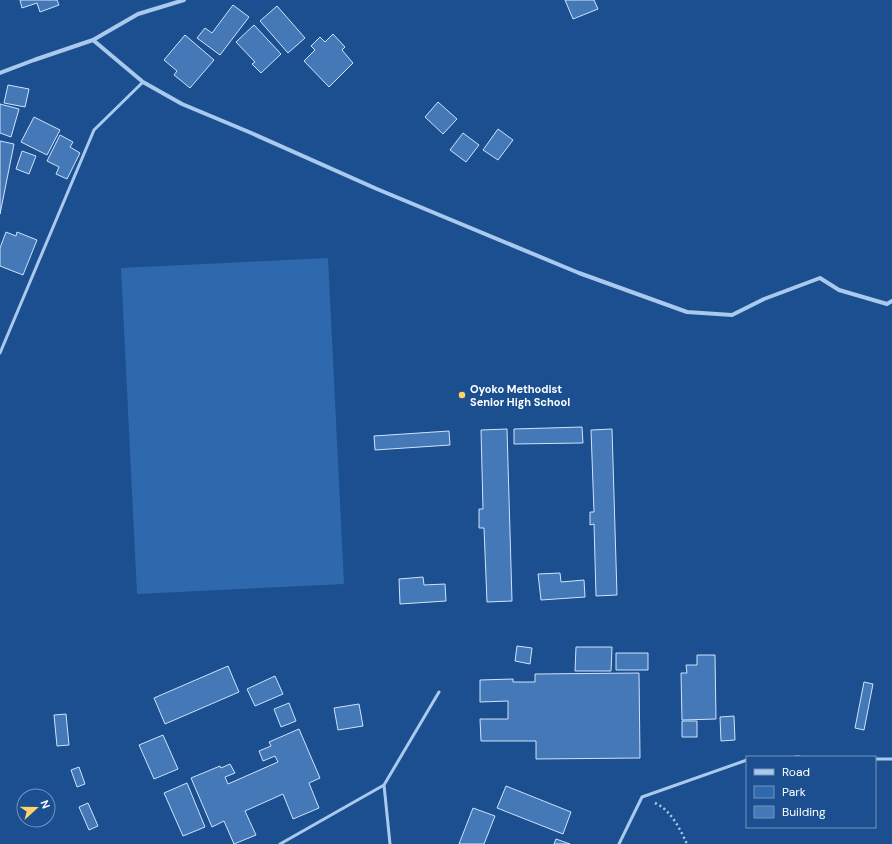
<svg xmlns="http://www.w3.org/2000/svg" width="892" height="844" font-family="'DM Sans',sans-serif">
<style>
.green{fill:#2e69ad}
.building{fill:#4478b7;stroke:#cfe3fa}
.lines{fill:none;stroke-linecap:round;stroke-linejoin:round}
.path{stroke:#a9c9ee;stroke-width:2.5;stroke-dasharray:2 3;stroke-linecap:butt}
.lane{stroke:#a9c9ee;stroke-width:3}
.street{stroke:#a9c9ee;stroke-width:4}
.poi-dot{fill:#ffd166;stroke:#1b4f8f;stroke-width:1.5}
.labels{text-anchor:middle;stroke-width:3.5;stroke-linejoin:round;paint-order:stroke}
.poi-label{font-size:11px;font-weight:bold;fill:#fff;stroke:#1b4f8f;text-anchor:start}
</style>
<rect width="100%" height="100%" fill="#1b4f8f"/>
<!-- green -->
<path class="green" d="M328,258L344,584L137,594L121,268Z"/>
<!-- building -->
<path class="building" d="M20,0H57L59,5L40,12L37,3L22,8Z
M565,0H594L598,9L573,19Z
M233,5L249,17L220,55L197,38L205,28L212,33Z
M277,6L305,38L288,53L260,21Z
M254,25L281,54L261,73L252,64L255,62L236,42Z
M333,34L345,47L342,50L353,63L329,87L304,61L315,50L311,46L320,37L325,42Z
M185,35L214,60L190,88L174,75L177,71L164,60Z
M8,85L29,89L25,107L4,103Z
M438,102L457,119L443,134L425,117Z
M0,104L19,109L11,137L0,133Z
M34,117L60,130L47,155L21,142Z
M498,129L513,140L498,160L483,150Z
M463,133L479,145L466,162L450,150Z
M60,135L73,142L70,147L80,153L67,179L56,174L59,167L47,161Z
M0,141L14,144L0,214Z
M22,151L36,156L29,174L16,169Z
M6,232L16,236L17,232L37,240L23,275L0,266V248Z
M582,427L583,443L514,444V429Z
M507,429L512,601L487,602L484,528H479V509H483L481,430Z
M612,429L617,595L596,596L594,524L590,525V512H594L591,430Z
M449,431L450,445L375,450L374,436Z
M560,573L561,582L584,580L585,597L541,600L538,574Z
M423,577L424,585L445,584L446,601L400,604L399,579Z
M517,646L532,648L530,664L515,661Z
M576,647H612L611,671H575Z
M616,653H648V670H616Z
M697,655H715L716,719L682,720L681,673H687L686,665H697Z
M228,666L239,692L165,724L154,698Z
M639,673L640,758L536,759V741H481L480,719H508V701L480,702V680L513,679V682H535V674Z
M275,676L283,694L255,706L247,689Z
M864,682L873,684L864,730L855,728Z
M289,703L296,721L281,727L274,709Z
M359,704L363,726L338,730L334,708Z
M66,714L69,745L57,746L54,715Z
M734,716L735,740L721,741L720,717Z
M682,721H697V737H682Z
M299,729L320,778L309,783L319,808L293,819L283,794L245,811L256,835L234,844L224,821L212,827L191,778L220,766L221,768L230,764L235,773L225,777L228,784L278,762L275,756L263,761L259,751L271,746L269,742Z
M163,735L178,769L154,779L139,745Z
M79,767L85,784L77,787L71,770Z
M187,783L205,827L183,836L164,793Z
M506,786L571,812L563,834L497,808Z
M88,803L98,826L89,830L79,807Z
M473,808L495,816L484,844H459Z
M556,839L570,844H554Z"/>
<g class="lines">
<!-- path -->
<path class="path" d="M655,803C671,810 680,829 687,844"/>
<!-- lane -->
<path class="lane" d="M0,353L94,130L143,82
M795,757H800
M875,759H892
M280,844L384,785
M390,844L384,785L439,692
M619,844L642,797L747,760"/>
<!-- street -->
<path class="street" d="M93,40L143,82L182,104L249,132L377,189L579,273L687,312L732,315L764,299L820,278L839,290L887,304L892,301
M0,73L34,60L93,40L138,14L184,0"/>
</g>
<!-- markers -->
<circle class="poi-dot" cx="462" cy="395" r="4"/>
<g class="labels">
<!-- poi labels -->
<g class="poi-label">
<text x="470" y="393">Oyoko Methodist<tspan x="470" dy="13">Senior High School</tspan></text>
</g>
</g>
<!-- legend -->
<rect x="746" y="756" width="130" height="72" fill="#1b4f8f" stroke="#7695bc"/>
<rect x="754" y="769" width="20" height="6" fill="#a9c9ee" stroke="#7695bc"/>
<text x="782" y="776" font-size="12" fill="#ffffff">Road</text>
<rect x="754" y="786" width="20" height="12" fill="#2e69ad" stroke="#7695bc"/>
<text x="782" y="796" font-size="12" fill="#ffffff">Park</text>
<rect x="754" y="806" width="20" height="12" fill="#4478b7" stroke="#7695bc"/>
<text x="782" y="816" font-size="12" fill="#ffffff">Building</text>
<!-- north arrow -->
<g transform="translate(36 808) rotate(69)"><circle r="19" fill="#1b4f8f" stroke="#7695bc"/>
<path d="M0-3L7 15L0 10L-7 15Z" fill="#ffd166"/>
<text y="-6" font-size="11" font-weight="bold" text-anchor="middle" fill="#ffffff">N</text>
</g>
</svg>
